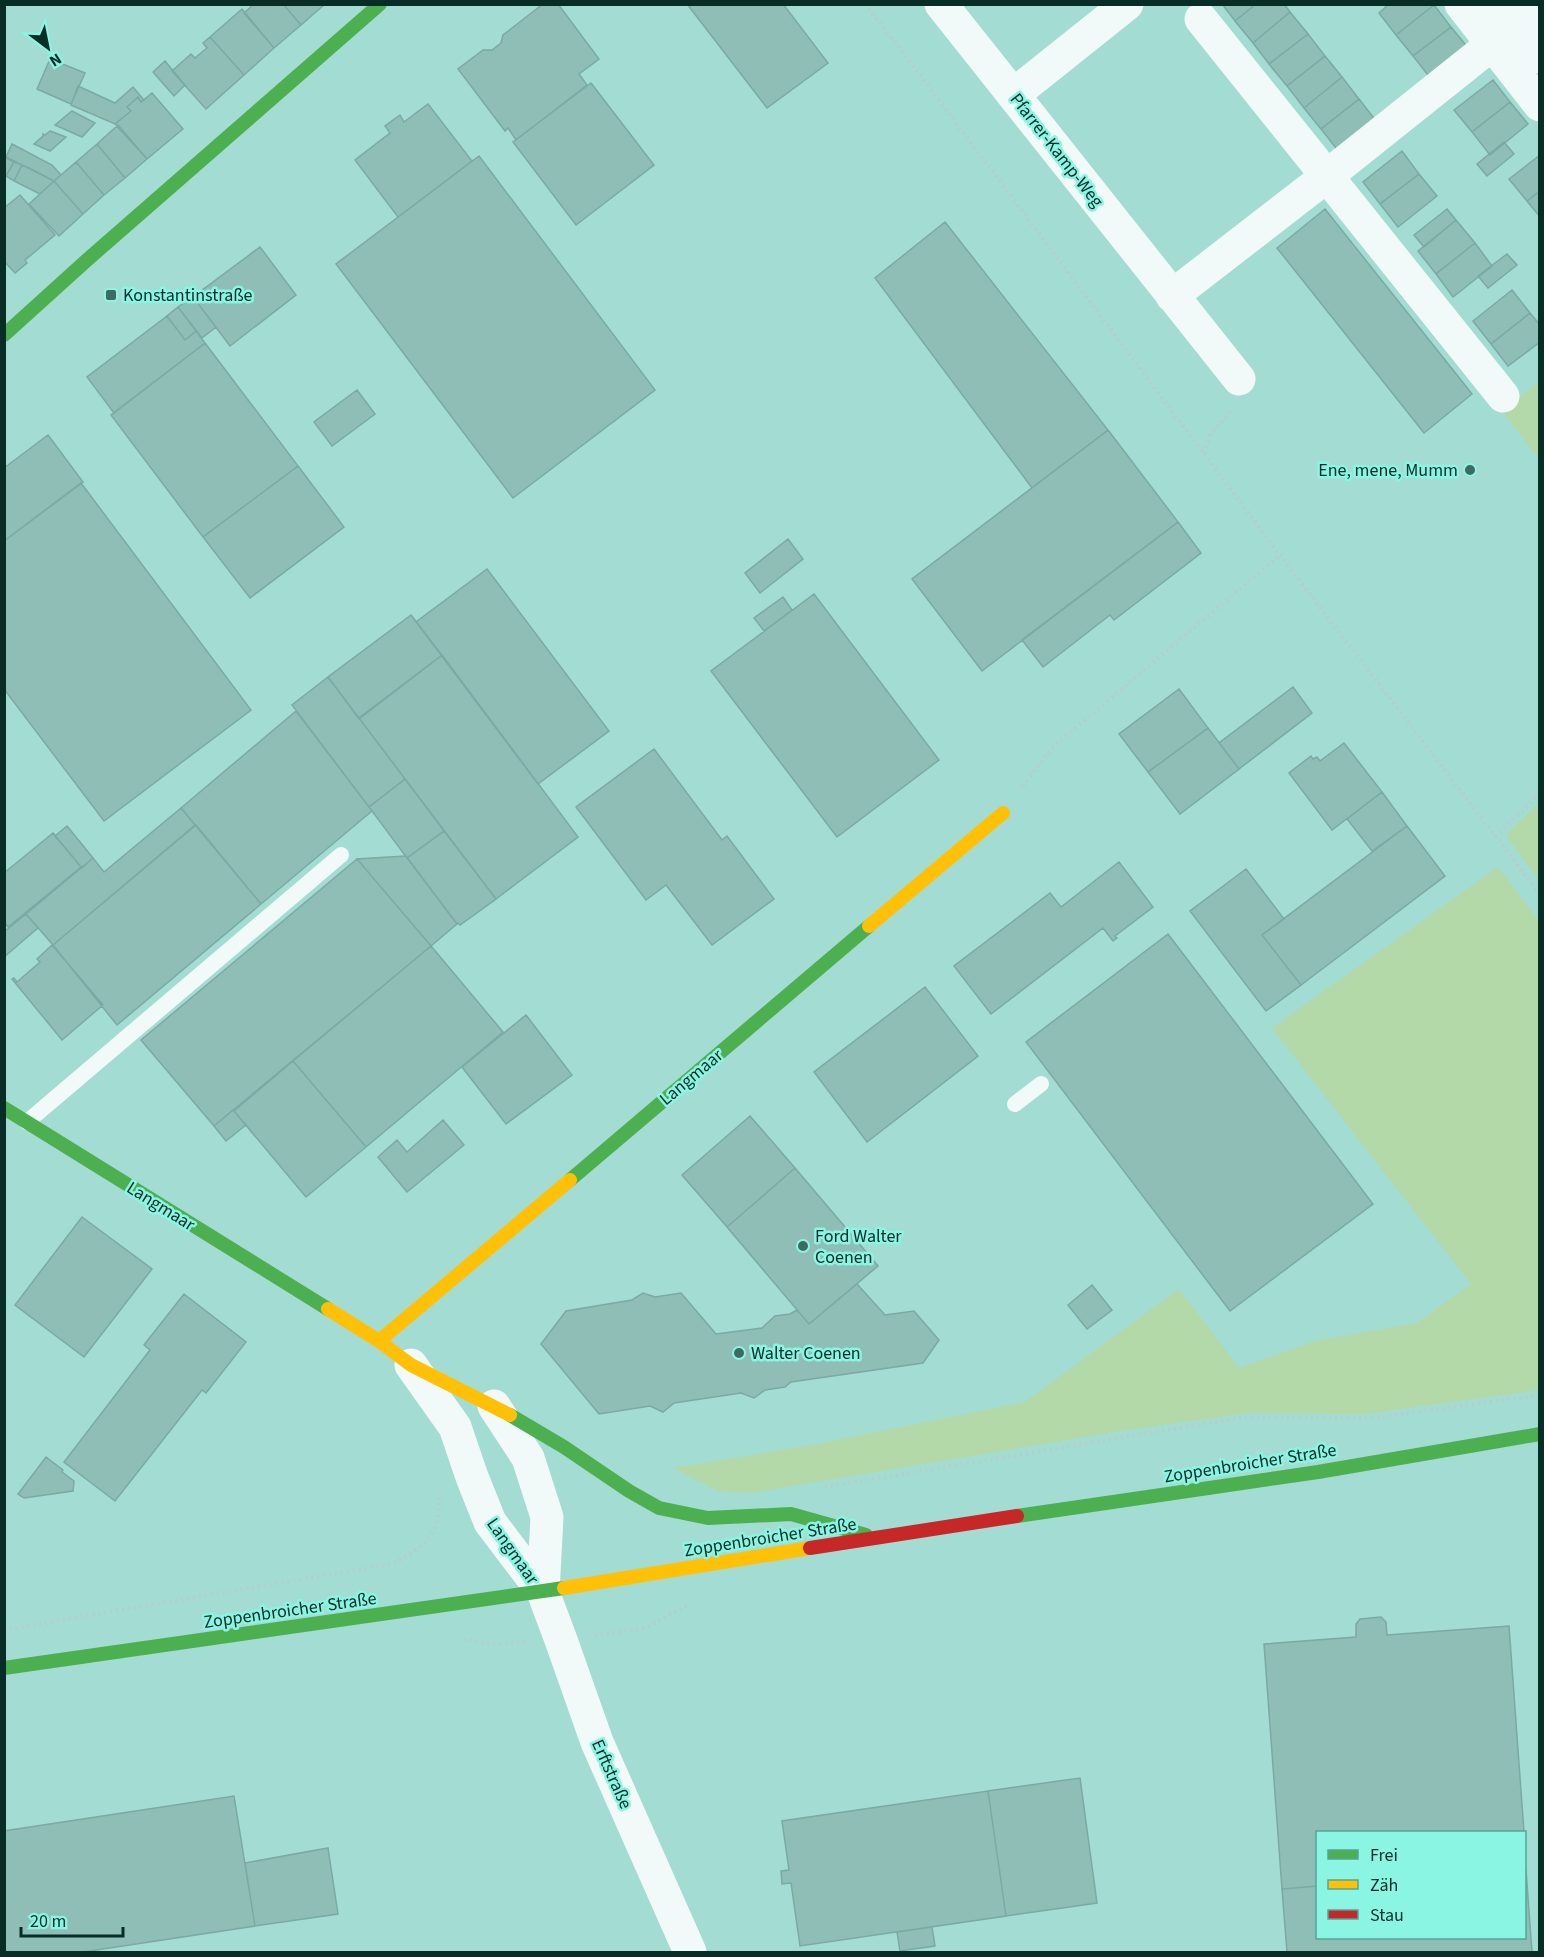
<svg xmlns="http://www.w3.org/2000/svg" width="1544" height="1957" font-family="'Source Sans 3',sans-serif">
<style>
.green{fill:#b4d9a8}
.building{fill:#8fbeb6;stroke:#7aaaa3;stroke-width:1.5}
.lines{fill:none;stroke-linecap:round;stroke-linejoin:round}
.path{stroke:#bacbc8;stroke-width:4;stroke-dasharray:1.5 4.5;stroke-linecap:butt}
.lane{stroke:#f1faf8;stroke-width:16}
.street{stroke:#f1faf8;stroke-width:33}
.fast{stroke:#4caf50;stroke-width:14}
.slow{stroke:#ffc107;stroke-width:14}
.jam{stroke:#c62828;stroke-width:14}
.poi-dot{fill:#3e6a63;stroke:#89f5e2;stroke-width:2}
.labels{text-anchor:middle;stroke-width:5;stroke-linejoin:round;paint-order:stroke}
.street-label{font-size:18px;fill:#082d27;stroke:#89f5e2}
.poi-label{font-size:18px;fill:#082d27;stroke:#89f5e2;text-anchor:start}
</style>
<rect width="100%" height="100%" fill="#a2dcd2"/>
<!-- green -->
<path class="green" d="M1539,382V459L1502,411Z
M1539,803V880L1506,835Z
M1498,867L1539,921V1390L1365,1414L1249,1413L1121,1431L750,1493L718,1491L673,1468L812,1445L1025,1402L1179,1289L1239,1368L1315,1341L1417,1323L1471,1284L1272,1028Z"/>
<!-- building -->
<path class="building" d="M254,4H283L301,25L274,48L244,13Z
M283,4H325L301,25Z
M543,4H558L599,59L579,74L587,85L516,140L508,128L505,131L458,69L483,50H492L501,43L503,35Z
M687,4H783L828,63L767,108Z
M1222,4H1256L1235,21Z
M1256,4H1284L1290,12L1253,43L1235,21Z
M1389,4H1434V5L1396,35L1379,13Z
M1434,5L1451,27L1413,56L1396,35Z
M242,9L274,48L244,75L210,37Z
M1290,12L1308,34L1269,64L1253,43Z
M1451,27L1469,49L1431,79L1413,56Z
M1308,34L1325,56L1287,86L1269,64Z
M210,37L244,75L206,109L172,71L191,54L195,58L207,48L203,43Z
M1325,56L1342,77L1304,108L1287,86Z
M50,59L85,73L71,104L37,89Z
M165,61L185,85L174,96L153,72Z
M1342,77L1359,99L1321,129L1304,108Z
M1493,80L1510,102L1472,132L1454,110Z
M591,83L654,165L576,225L513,142Z
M78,86L115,103L133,87L144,100L141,102L138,97L127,107L131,111L115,124L71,105Z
M152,93L183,129L147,159L115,124L131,111L127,107L138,97L141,102Z
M1359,99L1377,122L1339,152L1321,129Z
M1510,102L1528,124L1490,155L1472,132Z
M428,104L472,161L398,217L355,160L390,133L385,126L400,115L404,122Z
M72,111L95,123L82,137L55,125Z
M118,125L147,159L125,178L97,144Z
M50,131L66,137L50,151L34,144L43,136V134L45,135Z
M1504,142L1514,154L1487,176L1477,164Z
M12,144L52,165L61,175L54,181L6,157Z
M97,144L125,178L104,195L76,162Z
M1402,151L1419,174L1380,204L1363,182Z
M1540,155V191L1527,201L1509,179Z
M479,156L655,390L513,498L336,264Z
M4,157L14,162L6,176L4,175Z
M14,162L22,165L14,181L6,176Z
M76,162L104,195L83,214L54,181Z
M22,165L29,168L54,181L40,194L14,181Z
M1419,174L1437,196L1398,227L1380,204Z
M54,181L83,214L59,236L29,204Z
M1540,191V217L1527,201Z
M20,195L55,235L25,260L27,263L15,273L4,261V208Z
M1325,209L1472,394L1424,433L1277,248Z
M1447,209L1456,220L1424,247L1414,235Z
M1456,220L1475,243L1436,274L1418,251Z
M945,222L1108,430L1032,488L875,278Z
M1475,243L1492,266L1453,297L1436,274Z
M260,247L296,295L230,346L193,297Z
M1507,254L1517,265L1488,288L1478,276Z
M1512,290L1530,313L1491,344L1473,321Z
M193,297L216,327L202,338L178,307Z
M178,307L196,331L185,340L167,316Z
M1530,313L1540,325V342L1508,366L1491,344Z
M167,316L185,340L196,331L205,343L114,413L87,377Z
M205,343L298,466L203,537L111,415Z
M357,390L375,414L332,446L314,422Z
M1108,430L1178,522L982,671L912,579Z
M48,435L83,482L4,541V468Z
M298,466L344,527L250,598L203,537Z
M81,483L251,710L104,821L4,689V541Z
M1178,522L1201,553L1114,620L1110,615L1043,667L1022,640Z
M788,539L803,559L760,593L745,573Z
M487,569L609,731L538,784L416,622Z
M814,594L939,760L837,837L711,671Z
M783,597L792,610L764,631L754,618Z
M411,615L442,655L359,719L328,677Z
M442,655L578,837L496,899L359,718Z
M328,677L405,779L369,807L292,705Z
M1293,687L1312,713L1239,769L1219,743Z
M1179,689L1208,728L1148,772L1119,734Z
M296,711L372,811L261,904L181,808Z
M1208,728L1239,769L1180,814L1148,772Z
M1344,743L1382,792L1332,830L1289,773L1311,756L1313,759L1317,757L1320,761Z
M654,749L722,840L727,836L774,899L712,945L666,885L646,900L576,807Z
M405,779L444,831L407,858L369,807Z
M1382,792L1407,826L1372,851L1347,819Z
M181,808L195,825L53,945L26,914L93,858L104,872Z
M196,825L261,904L117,1025L53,945Z
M67,826L93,858L82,868L55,836Z
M1407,826L1445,876L1301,985L1262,935Z
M444,831L496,899L460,925L458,923L457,924L407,858Z
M53,833L81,867L8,927L4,922V873Z
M406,856L457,924L431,946L357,859Z
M357,859L431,946L214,1126L141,1040Z
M1119,862L1153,907L1115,936L1117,938L1113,941L1103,928L991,1014L954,966L1050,893L1061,907Z
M1246,869L1284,919L1262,935L1301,985L1266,1011L1190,911Z
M26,914L38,928L4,957V932Z
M1168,934L1373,1204L1230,1311L1026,1042Z
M52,945L103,1005L62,1040L12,979L14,978L17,982L40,962L37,959Z
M431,946L503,1032L366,1147L293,1061Z
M925,987L978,1056L867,1142L814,1072Z
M526,1015L572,1075L506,1124L462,1067Z
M293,1061L366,1147L306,1197L234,1111Z
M233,1110L246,1125L226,1141L214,1126Z
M750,1116L795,1168L727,1227L682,1175Z
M443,1120L464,1145L407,1192L378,1157L397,1140L407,1152Z
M795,1168L878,1266L809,1324L727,1227Z
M82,1217L152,1269L84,1357L15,1305Z
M857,1284L885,1315L914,1311L939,1340L923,1363L791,1382L785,1387L765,1390L754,1398L741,1393L674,1403L663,1412L650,1406L599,1414L541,1344L566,1311L632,1300L643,1293L655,1297L681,1293L716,1334L762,1328L775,1316L790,1314L797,1310L809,1324Z
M1092,1285L1112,1310L1087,1329L1068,1305Z
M184,1294L246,1342L206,1393L202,1390L115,1501L64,1462L150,1350L144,1345Z
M46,1457L63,1470L62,1472L74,1481L73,1491L24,1498L18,1494Z
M1381,1617L1386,1622L1387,1635L1509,1626L1524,1832H1318V1886L1282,1889L1264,1644L1356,1637V1624L1360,1619Z
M1080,1778L1097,1903L1006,1916L988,1791Z
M988,1791L1006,1916L800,1946L791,1883L782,1884L781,1871L789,1870L782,1821Z
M234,1796L255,1926L83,1952H4V1831Z
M328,1848L338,1914L255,1926L245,1863Z
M1524,1870H1526L1532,1952H1287L1282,1889L1318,1886V1938H1524Z
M932,1927L935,1946L900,1951L897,1932Z"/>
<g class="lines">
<!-- path -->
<path class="path" d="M865,4L924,80L1280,555L1496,837
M1204,453L1210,435L1230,412
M1023,786L1052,748L1280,555
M1540,794L1496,837L1540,894
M825,1487L1246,1417L1373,1418L1540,1395
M4,1630L391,1564C426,1547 442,1533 439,1492
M595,1635L646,1628L689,1604
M464,1639L487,1644L525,1642"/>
<!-- lane -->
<path class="lane" d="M1015,1104L1041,1084
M27,1122L341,855"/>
<!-- street -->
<path class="street" d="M941,4L1239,379
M1461,4L1540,105
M1498,4L1540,57
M1201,19L1503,396
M1013,95L1127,4
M1172,296L1327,176L1540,6
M411,1365L455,1427L472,1477L490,1522L543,1592L561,1640L597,1742L690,1952
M494,1406L528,1458L547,1517L543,1592"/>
<!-- fast -->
<path class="fast" d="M4,335L87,260L380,4
M4,1108L328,1309
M570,1180L869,926
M510,1415L564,1447L629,1491L659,1508L708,1518L791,1514L866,1535
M1017,1516L1318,1472L1540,1434
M4,1668L564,1588"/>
<!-- slow -->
<path class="slow" d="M869,926L1003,813
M328,1309L379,1341L411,1365L510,1415
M379,1341L570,1180
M564,1588L810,1548"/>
<!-- jam -->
<path class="jam" d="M810,1548L1017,1516"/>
</g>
<!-- markers -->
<g class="poi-dot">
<rect x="105" y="289" width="12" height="12" rx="3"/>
<circle cx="1470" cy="470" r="6"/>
<circle cx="803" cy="1246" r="6"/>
<circle cx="739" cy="1353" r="6"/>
</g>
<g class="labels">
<!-- street labels -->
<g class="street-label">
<text transform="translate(1057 150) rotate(52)" y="6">Pfarrer-Kamp-Weg</text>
<text transform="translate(691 1077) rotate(-40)" y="6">Langmaar</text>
<text transform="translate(161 1206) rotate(32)" y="6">Langmaar</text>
<text transform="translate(1250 1463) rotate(-9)" y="6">Zoppenbroicher Straße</text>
<text transform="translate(770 1537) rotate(-9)" y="6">Zoppenbroicher Straße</text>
<text transform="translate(513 1551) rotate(55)" y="6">Langmaar</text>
<text transform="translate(290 1610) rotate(-8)" y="6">Zoppenbroicher Straße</text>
<text transform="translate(612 1774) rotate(66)" y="6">Erftstraße</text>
</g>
<!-- poi labels -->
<g class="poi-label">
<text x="123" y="301">Konstantinstraße</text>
<text x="1458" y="476" text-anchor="end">Ene, mene, Mumm</text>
<text x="815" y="1242">Ford Walter<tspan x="815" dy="21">Coenen</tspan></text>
<text x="751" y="1359">Walter Coenen</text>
</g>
</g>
<!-- border -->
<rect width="1544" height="1957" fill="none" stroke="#082d27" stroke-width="12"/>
<!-- legend -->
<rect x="1316" y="1831" width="210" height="108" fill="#89f5e2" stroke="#55a597" stroke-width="1.5"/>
<rect x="1328" y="1850" width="30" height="9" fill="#4caf50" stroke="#55a597" stroke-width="1.5"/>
<text x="1370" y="1861" font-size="18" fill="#082d27">Frei</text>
<rect x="1328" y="1880" width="30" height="9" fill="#ffc107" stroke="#55a597" stroke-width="1.5"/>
<text x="1370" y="1891" font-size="18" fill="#082d27">Zäh</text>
<rect x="1328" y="1910" width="30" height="9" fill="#c62828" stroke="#55a597" stroke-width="1.5"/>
<text x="1370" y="1921" font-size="18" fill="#082d27">Stau</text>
<!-- north arrow -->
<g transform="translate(48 48) rotate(148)" stroke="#89f5e2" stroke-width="4.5" paint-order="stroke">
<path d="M0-4.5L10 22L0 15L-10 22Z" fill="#082d27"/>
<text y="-9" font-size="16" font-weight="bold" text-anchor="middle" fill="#082d27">N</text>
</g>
<!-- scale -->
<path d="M21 1927v9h102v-9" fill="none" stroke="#082d27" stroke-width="3"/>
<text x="30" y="1927" font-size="18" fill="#082d27" stroke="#89f5e2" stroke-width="4.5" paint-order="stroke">20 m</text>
</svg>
